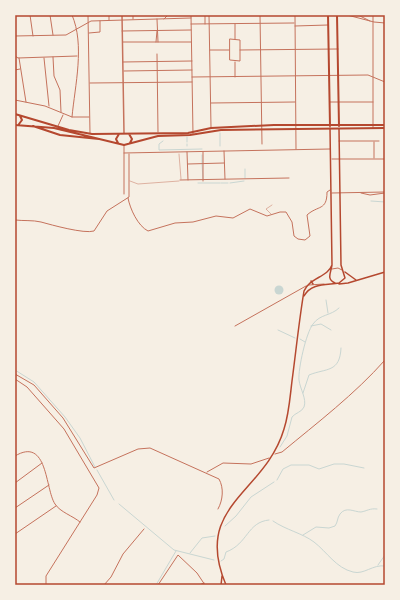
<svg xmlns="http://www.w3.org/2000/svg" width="400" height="600" font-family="'DejaVu Sans',sans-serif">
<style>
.water{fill:#c9d6d2}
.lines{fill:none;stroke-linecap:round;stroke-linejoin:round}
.stream{stroke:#c9d6d2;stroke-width:1}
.service{stroke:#c5725c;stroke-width:0.5}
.pedestrian{stroke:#c5725c;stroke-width:1}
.minor{stroke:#c5725c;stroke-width:1}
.tertiary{stroke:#c5725c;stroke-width:1.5}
.secondary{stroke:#b5482f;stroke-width:1.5}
.primary{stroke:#b5482f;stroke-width:2}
.neatline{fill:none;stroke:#b5482f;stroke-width:1.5}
</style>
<rect width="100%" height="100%" fill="#f6efe4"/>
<!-- water -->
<path class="water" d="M274.5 290a4.5 4.5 0 1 1 9 0a4.5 4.5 0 1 1-9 0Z"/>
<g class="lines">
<!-- stream -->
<path class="stream" d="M220,133V146
M187,137V142
M163,141L159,144V150L202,149
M187,144V146
M202,155V163
M202,164L203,179
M245,178V169
M198,183H220
M221,183H228
M230,183L244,181
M371,201L385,202
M326,300L328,313
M311,326L321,324L331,330
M278,330L295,338
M300,339L305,342
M15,370L34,382L65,417L80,438L95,467
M303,393L309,375C326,368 340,373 341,348
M280,447L287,436L292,417C295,413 302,412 304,407C307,399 300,389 299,380C298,369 306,333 313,324C320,314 331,316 339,308
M97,470L114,500
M277,480L283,469L291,465H309L319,469L334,464H344L364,468
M119,504L174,550L214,560
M273,521C286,530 302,533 314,542C327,552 336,568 353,572C364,575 373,564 385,566
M225,526L236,516L251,497L274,482
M303,535L316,527L329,528L335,526C338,522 337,518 340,514C346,506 354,512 361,512C367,511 370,508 377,509
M190,553L202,538L215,536
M221,561L224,559L226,552C248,544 247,522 269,520
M378,565L385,555
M156,585L176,551"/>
<!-- service -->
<path class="service" d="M179,154L181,179
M130,181L138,184L179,181
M271,214L266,209L272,205"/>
<!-- pedestrian -->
<path class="pedestrian" d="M295,26L328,25
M123,62L192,61
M224,151L225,179
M187,152L188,180
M203,152V181
M188,164L224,163
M180,180L289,178"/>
<!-- minor -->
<path class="minor" d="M30,15L33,36
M50,15L53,35
M72,15C85,45 75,85 72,117
M88,15L90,133
M109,15V20
M133,15V19
M191,15L193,134
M205,15V24
M209,15L211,127
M260,15L262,144
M295,15L296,149
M347,15L374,22L385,23
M358,15L370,21
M373,15V128
M157,19L158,42
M164,19L168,15
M191,24L294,23
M235,24V39
M122,31L191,30
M89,33L100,32V21
M15,36L66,35L91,21L191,18
M230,39L240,40V61L230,60Z
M123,42H191
M156,42L157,31
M210,50H229
M240,50L338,49
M157,54L158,132
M15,56L18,58L77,56
M53,57L54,76L60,90L61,112
M19,58L26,102
M44,58L49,106
M235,62V77
M15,70L20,69
M124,71L192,70
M192,77L368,75L385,82
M90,83L192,82
M15,100L45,106L72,117H89
M330,102H373
M211,103L295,102
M58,126L63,115
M339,141H379
M374,142V158
M124,145V194
M124,153L330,149
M332,159H385
M332,193L385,192
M361,193L370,195L385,193
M128,198C130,209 138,226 148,231L175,223L193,222L216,216L233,218L250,209L267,216L280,212H286L292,222L294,236L298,239L305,240L310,236L307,215C318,205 327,211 327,192L330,190
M15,220C23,221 33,220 41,222C52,225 84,234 94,231L107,211L129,197V154
M332,269L338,268L342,270
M309,285L324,284
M235,326L306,286
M15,374L34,385L63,418L94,468L138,449L150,448L219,479C224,488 223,500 218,509
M15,379L27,387L64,429L99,488L97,495L46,576V585
M275,454L282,452C317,423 355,394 385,360
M15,456C48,436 45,489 55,504C60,512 73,516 80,522
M207,472L223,463L251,464L269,458
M15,483L42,463
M15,508L49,485
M15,534L56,506
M104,585L111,577L123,554L144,529
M158,585L178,555L197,573L205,585
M199,585L204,583"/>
<!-- tertiary -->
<path class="tertiary" d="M122,15L124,133"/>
<!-- secondary -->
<path class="secondary" d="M330,128L332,265C331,273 326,279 335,283
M345,272L356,280
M311,281L313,284
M339,284L348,283L385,272
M304,296C311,283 326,285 339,283L345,278L341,265L339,129
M221,585L222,576
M226,585C192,505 265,494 284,429C289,414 290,397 292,381C296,351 299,321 304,291C309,278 328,277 332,265"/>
<!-- primary -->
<path class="primary" d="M328,15L330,126
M337,15L339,126
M15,114L69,130L92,134L188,133L211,128L274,125H385
M19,124L22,120L20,116
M15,125L54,128L124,145L158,136L190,135L221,130L385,128
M33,126L60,135L99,139
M129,134L132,139L130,143
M118,143L116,139L119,134"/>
</g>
<!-- border -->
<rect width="400" height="600" fill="none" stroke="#f6efe4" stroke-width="32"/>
<rect x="16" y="16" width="368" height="568" class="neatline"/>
</svg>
